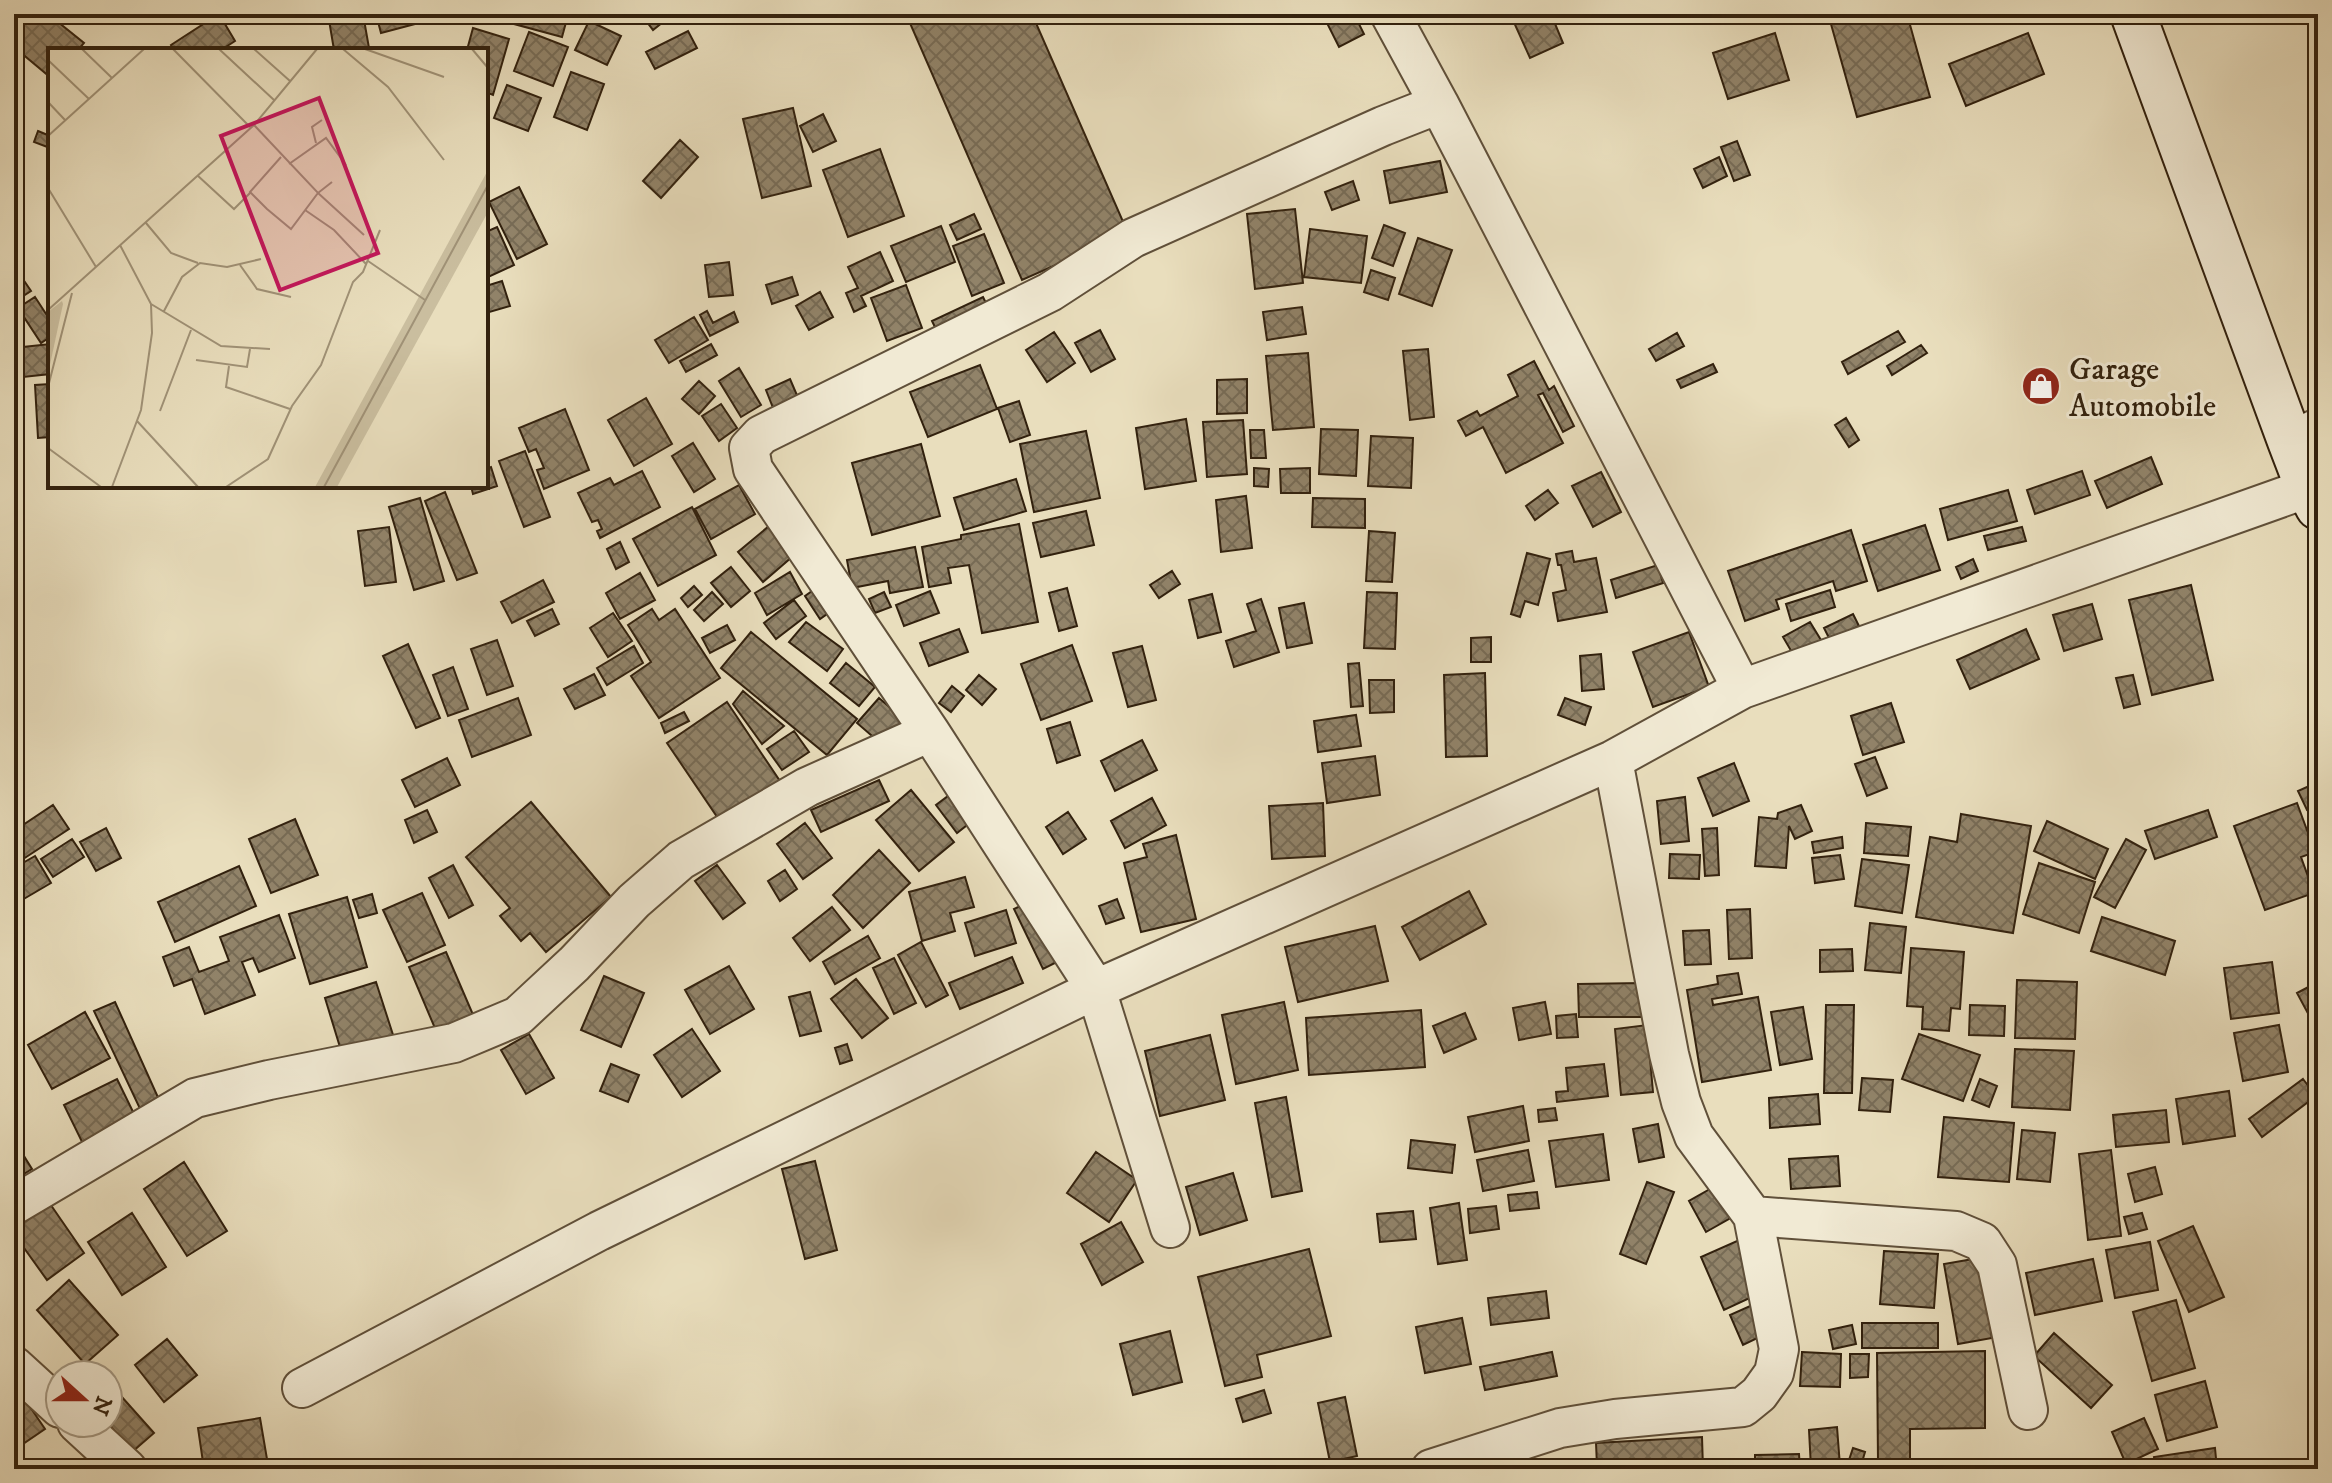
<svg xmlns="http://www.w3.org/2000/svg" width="2332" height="1483" font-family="'IM FELL DW Pica',serif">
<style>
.building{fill:url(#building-cross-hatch);stroke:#32210e;stroke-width:2}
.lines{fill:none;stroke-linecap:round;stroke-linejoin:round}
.street-casing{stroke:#60503a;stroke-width:42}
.secondary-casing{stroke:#32210e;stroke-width:48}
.street{stroke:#f1ead4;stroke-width:38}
.secondary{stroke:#f1ead4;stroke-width:44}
.labels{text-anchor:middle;stroke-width:6;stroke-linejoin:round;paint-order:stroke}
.poi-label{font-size:32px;fill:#32210e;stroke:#f1ead4;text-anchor:start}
.inset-road{fill:none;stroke:#a09277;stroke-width:2}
.view{fill:#c2185b;fill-opacity:0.15;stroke:#c2185b;stroke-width:4}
.inset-edge{fill:none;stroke:#32210e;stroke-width:4}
</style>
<defs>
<pattern id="building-cross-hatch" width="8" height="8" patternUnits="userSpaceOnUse" patternTransform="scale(2)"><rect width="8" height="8" fill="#918369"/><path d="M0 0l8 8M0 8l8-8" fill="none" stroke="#776b55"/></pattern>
</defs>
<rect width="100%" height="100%" fill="#e9debd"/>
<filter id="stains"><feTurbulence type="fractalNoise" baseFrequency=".0025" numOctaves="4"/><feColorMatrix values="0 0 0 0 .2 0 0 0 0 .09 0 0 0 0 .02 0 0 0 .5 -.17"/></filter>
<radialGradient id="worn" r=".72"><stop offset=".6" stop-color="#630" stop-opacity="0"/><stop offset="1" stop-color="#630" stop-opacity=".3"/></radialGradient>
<!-- building -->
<path class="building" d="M14,14H48L84,43L78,50H50V77L14,47Z
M219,14L235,41L221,50H174L171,45Z
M328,14H363L369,48L334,50Z
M376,14H433L434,19L381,33Z
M493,14H564L568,15L562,37L492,18Z
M641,14H673L653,30Z
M906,14H1032L1128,233L1022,280Z
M1341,14H1354L1364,34L1339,47L1326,21Z
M1521,14H1551L1563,43L1530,58L1512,18Z
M1839,14H1907L1930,97L1857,117L1829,17Z
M589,21L621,36L607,65L575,50Z
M473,28L509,39L493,95L486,92V50H467Z
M688,31L697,48L655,69L646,52Z
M529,32L568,47L553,86L514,71Z
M1775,33L1789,80L1728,99L1713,53Z
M2028,33L2044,74L1966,106L1949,64Z
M571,72L604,84L587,130L554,117Z
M507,85L541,98L528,131L494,118Z
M793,108L811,186L762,198L743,119Z
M823,114L836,141L813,152L800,126Z
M38,131L50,136V148L34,142Z
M680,140L698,157L661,198L643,181Z
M1737,141L1750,175L1734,181L1721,147Z
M880,149L904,216L848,237L823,170Z
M1719,157L1727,176L1703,188L1694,169Z
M1440,161L1447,192L1390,203L1384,171Z
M1353,181L1359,200L1332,210L1325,192Z
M519,187L547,244L517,259L489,202Z
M1295,209L1303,283L1255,289L1247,214Z
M974,214L981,229L957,240L950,225Z
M1384,225L1405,233L1393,266L1372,258Z
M941,226L955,262L906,282L891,246Z
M497,227L514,265L486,278V232Z
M1310,229L1367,236L1361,283L1304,277Z
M984,234L1004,283L972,296L953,246Z
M1418,238L1452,250L1432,306L1399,294Z
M880,252L893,281L861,296L866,306L854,312L846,293L858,288L848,267Z
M729,262L733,295L709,297L705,265Z
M14,266L31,291L14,302Z
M1371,270L1395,278L1388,300L1364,292Z
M792,277L798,295L772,304L766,285Z
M502,281L510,306L486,313V286Z
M906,285L922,328L887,341L871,298Z
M820,292L833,317L809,330L796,306Z
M35,297L50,320V337L41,343L18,308Z
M983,297L997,326L946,350L932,321Z
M1302,307L1306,334L1267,340L1263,312Z
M707,311L713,323L734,312L738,322L710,336L700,315Z
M694,317L708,340L669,363L655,340Z
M1100,330L1115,359L1091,372L1075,343Z
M1898,331L1905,342L1848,374L1842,362Z
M1054,332L1075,363L1047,382L1026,350Z
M1677,333L1684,346L1656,361L1649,349Z
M50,344V374L14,378V348Z
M711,344L717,355L686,372L680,361Z
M1921,345L1927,353L1892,375L1887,366Z
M1428,349L1434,417L1410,420L1403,351Z
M1308,353L1314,427L1273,430L1266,356Z
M1534,361L1549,390L1554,386L1574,426L1563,432L1543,393L1538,395L1563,443L1506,473L1483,427L1466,436L1458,421L1477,411L1480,416L1518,396L1508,375Z
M1713,364L1717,372L1681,388L1677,380Z
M980,365L997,409L928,437L910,392Z
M739,368L761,405L741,417L719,381Z
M790,379L802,407L777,418L766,390Z
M1247,379V413L1217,414V380Z
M699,381L715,396L699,414L682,399Z
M50,384V437L38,438L35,385Z
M646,398L672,444L634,466L608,420Z
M1019,401L1030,435L1010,442L998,408Z
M721,404L737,428L719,441L702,416Z
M565,409L589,470L544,489L537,470L544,468L536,449L529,452L519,428Z
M1846,418L1859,440L1849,447L1835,425Z
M1186,419L1196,481L1145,489L1136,428Z
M1243,420L1247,474L1207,477L1203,422Z
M1321,429L1358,430L1356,476L1319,474Z
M1250,430H1264L1266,458H1251Z
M1086,431L1100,498L1034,512L1020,444Z
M1371,436L1413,438L1411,488L1368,486Z
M693,443L715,479L694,492L672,456Z
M921,444L940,516L872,535L852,463Z
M525,451L550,517L524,527L499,461Z
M2151,457L2162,484L2107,508L2095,481Z
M491,467L497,486L473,494L471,486H486V469Z
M1254,468L1269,469L1268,487L1254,486Z
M1310,468V493H1281L1280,469Z
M642,471L660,507L600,538L597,531L602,529L598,520L592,522L578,493L610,478L614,485Z
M2082,471L2090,495L2035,514L2027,490Z
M1601,472L1621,512L1593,527L1572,486Z
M1016,479L1026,511L964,530L954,498Z
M739,485L755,514L711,539L695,509Z
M1548,490L1558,503L1535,520L1526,506Z
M2008,490L2017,521L1948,540L1940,509Z
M445,492L477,573L457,580L425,501Z
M1246,496L1252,548L1221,552L1216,500Z
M420,498L444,581L414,590L389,507Z
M1313,498L1365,499V528L1312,527Z
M692,507L716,555L658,586L633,539Z
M1086,511L1094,545L1041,557L1033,523Z
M1019,524L1038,622L982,633L969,565L948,568L951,583L929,587L922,547L961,539V535Z
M1925,525L1940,570L1878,591L1863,545Z
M769,526L793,556L763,582L738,552Z
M389,527L396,582L365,586L358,531Z
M2022,527L2026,541L1988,550L1984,536Z
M1851,530L1867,581L1836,591L1833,581L1776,600L1779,609L1745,621L1728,571Z
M1369,531L1395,533L1392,582L1366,581Z
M620,542L629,562L616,569L607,549Z
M915,547L923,587L890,593L888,581L852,588L847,560Z
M1572,551L1574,562L1596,558L1607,612L1558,621L1553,593L1566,590L1561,565H1558L1556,554Z
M1527,553L1550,559L1538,605L1525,601L1520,617L1511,614Z
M1973,559L1978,571L1961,579L1956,567Z
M1658,565L1663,583L1616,598L1611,580Z
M731,567L750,591L731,607L711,583Z
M1172,571L1180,584L1159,598L1150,585Z
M790,572L802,594L767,615L755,593Z
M640,573L655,600L620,619L606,593Z
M543,580L554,602L512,623L501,602Z
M822,584L837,607L820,619L805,596Z
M2191,585L2213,680L2152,695L2129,600Z
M694,586L702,595L688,607L681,598Z
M1067,588L1077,626L1059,631L1049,593Z
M1830,590L1835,607L1791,621L1786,604Z
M930,591L939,613L904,626L896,605Z
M712,592L723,604L704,621L694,610Z
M884,592L891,607L875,613L869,599Z
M1367,592L1397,593L1395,649L1364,648Z
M1212,594L1221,632L1198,638L1189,600Z
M1261,599L1279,652L1234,667L1226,641L1256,631L1247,604Z
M794,600L806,616L776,639L764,623Z
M1304,603L1312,643L1287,648L1279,608Z
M2092,604L2102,639L2064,651L2053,615Z
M552,609L559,624L535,636L527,621Z
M652,609L659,620L675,609L720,678L659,718L631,676L651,662L628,625Z
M613,613L632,641L608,657L590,628Z
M1853,614L1859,626L1830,640L1824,628Z
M806,622L843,649L827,671L789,642Z
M1810,622L1824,645L1797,661L1783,637Z
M727,625L735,640L710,653L702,638Z
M959,629L968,652L929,666L920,643Z
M2026,629L2039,659L1970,689L1957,660Z
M751,632L857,719L827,755L721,668Z
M1689,632L1709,687L1653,707L1633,652Z
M1491,637V662H1471V638Z
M497,640L513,686L487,695L471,649Z
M408,644L440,718L416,728L383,656Z
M1072,645L1092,701L1041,720L1021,664Z
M634,646L643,663L607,685L597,668Z
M1142,646L1156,700L1128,707L1113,653Z
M1601,654L1604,689L1582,691L1580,656Z
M846,663L875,687L859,706L830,683Z
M1359,663L1363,706L1351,707L1348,664Z
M453,667L468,709L448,716L433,675Z
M1485,673L1487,756L1446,757L1444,675Z
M594,674L605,695L575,709L564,689Z
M979,675L996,689L982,705L966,690Z
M2133,675L2140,704L2124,708L2116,678Z
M1369,680H1394V712L1370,713Z
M952,686L964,696L951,712L939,703Z
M743,691L784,726L762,744L733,704Z
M518,698L531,735L472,757L459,720Z
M879,698L915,729L893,754L857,723Z
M1565,698L1591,707L1585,725L1558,715Z
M727,702L786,790L726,830L667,743Z
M1891,703L1904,742L1863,755L1851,716Z
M684,712L689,721L665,733L661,723Z
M1356,715L1361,746L1318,752L1314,721Z
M1070,722L1080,755L1057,763L1047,729Z
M794,731L809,752L782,770L767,749Z
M1142,740L1157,770L1115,791L1101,761Z
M1375,756L1380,795L1327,803L1322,763Z
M1875,757L1887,788L1867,796L1855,764Z
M447,758L460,785L415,807L402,780Z
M1734,763L1749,801L1713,816L1698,778Z
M879,780L889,801L821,832L811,810Z
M2318,782V805L2307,810L2298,791Z
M960,787L981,814L957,833L936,805Z
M911,790L954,842L919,871L876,820Z
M1685,797L1689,841L1661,844L1657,801Z
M1152,798L1166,825L1125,848L1111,821Z
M531,802L611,897L546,952L530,933L521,941L500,916L510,908L466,857Z
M1323,803L1325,856L1272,859L1269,806Z
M2297,803L2315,852L2301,857L2314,893L2265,910L2234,826Z
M53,805L69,829L14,865V831Z
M1801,805L1812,831L1795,839L1789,826L1786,868L1755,866L1759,817L1777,819L1778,813Z
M427,810L437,832L414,843L405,820Z
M2208,810L2217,837L2155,859L2145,831Z
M1068,812L1086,839L1063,854L1046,827Z
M1961,814L2031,826L2013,933L1916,917L1930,837L1957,842Z
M295,819L318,875L271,893L249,839Z
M2047,821L2108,849L2095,879L2034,851Z
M805,823L832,858L803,879L777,844Z
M1866,823L1911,827L1908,856L1864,853Z
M106,828L121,858L96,871L80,842Z
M1717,828L1719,875L1705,876L1702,829Z
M1176,835L1196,919L1141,932L1124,863L1147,857L1143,844Z
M1842,837L1843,848L1814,853L1812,842Z
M72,839L84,857L53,877L41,859Z
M2126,839L2146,850L2115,908L2094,897Z
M879,850L910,883L863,928L833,895Z
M1670,854L1700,855L1699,879L1669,878Z
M1840,855L1844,879L1815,883L1812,858Z
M35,856L51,883L22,900L14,887V868Z
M1862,859L1909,865L1902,913L1855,906Z
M2039,863L2095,882L2079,933L2023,914Z
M453,865L473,905L449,918L429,878Z
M717,865L745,903L723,919L695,881Z
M239,866L256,906L175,942L158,902Z
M785,870L797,889L780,901L768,881Z
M965,877L974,907L950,913L955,931L922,941L909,892Z
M1469,891L1486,924L1420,960L1402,927Z
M422,893L445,945L407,962L383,910Z
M372,894L377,913L359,918L353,900Z
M1041,896L1069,956L1043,969L1014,909Z
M347,897L367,967L310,984L289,914Z
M1117,899L1124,918L1106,924L1099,906Z
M832,907L850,930L810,961L793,938Z
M1750,909L1752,958L1729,959L1727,910Z
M1006,910L1016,943L975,956L965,923Z
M279,915L295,958L259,972L253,958L242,962L255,995L205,1014L192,979L174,986L163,957L189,947L199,972L229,961L220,937Z
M2102,917L2175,941L2165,975L2091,951Z
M1870,923L1906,927L1901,973L1865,970Z
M1375,926L1388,981L1298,1002L1285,947Z
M1709,930L1711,964L1685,965L1683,931Z
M868,936L880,958L835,984L823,962Z
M921,942L948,995L926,1007L898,955Z
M1911,948L1964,952L1960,1009L1951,1008L1949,1031L1922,1029L1923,1007L1907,1006Z
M1852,949L1853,971L1820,972V950Z
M446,952L474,1017L437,1033L409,967Z
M1012,957L1023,983L960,1009L949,983Z
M894,958L916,1003L894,1014L873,968Z
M2272,962L2279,1013L2231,1019L2224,968Z
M729,966L754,1009L710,1034L685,990Z
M1738,973L1742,994L1712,999L1713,1005L1758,997L1771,1070L1702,1082L1687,990L1718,984L1717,976Z
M604,976L644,993L621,1047L581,1030Z
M856,979L888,1018L862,1038L831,999Z
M2017,980L2077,982L2075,1039L2015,1038Z
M376,982L395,1041L343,1057L325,998Z
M2318,982V1032L2297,993Z
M1642,983V1017H1579L1578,984Z
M810,992L821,1031L800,1036L789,997Z
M115,1002L161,1104L142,1113L94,1011Z
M1284,1002L1298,1070L1236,1084L1222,1015Z
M1545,1002L1551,1034L1519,1040L1513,1008Z
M1826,1005H1854L1852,1093H1824Z
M1970,1005L2005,1006L2004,1036L1969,1035Z
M1803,1007L1812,1059L1780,1065L1771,1012Z
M1421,1010L1425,1067L1309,1075L1306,1018Z
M85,1012L110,1058L52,1089L28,1045Z
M1465,1013L1476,1039L1444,1053L1433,1026Z
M1576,1014L1578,1037L1557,1038L1556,1016Z
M1647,1025L1653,1092L1621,1095L1615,1029Z
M2279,1025L2288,1072L2243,1081L2234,1033Z
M692,1029L720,1071L682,1097L654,1055Z
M529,1034L554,1078L526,1094L501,1050Z
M1919,1034L1980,1055L1963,1101L1902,1079Z
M1210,1035L1225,1100L1160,1116L1145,1051Z
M847,1044L852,1060L840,1064L835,1048Z
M2015,1049L2074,1051L2070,1110L2012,1107Z
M611,1064L639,1075L628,1102L600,1091Z
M1604,1064L1608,1096L1557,1102L1556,1092L1568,1091L1566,1068Z
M1862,1078L1893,1080L1890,1112L1859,1110Z
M117,1079L138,1122L85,1148L64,1105Z
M1980,1079L1997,1086L1989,1107L1972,1100Z
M2303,1079L2316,1096L2262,1137L2249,1119Z
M2229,1091L2235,1136L2183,1144L2176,1099Z
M1818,1094L1820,1124L1770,1128L1769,1098Z
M1286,1097L1302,1191L1272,1197L1255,1103Z
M1523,1106L1529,1141L1475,1152L1468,1117Z
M1555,1108L1557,1120L1539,1122L1538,1110Z
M2166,1110L2169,1142L2116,1147L2113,1115Z
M1944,1117L2014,1123L2009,1182L1938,1177Z
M1658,1124L1664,1157L1639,1162L1633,1129Z
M2022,1130L2055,1133L2050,1182L2017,1179Z
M1603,1134L1609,1180L1556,1187L1549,1141Z
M14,1140L32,1169L14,1180Z
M1411,1140L1455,1145L1452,1173L1408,1168Z
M1528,1150L1534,1181L1483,1191L1477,1160Z
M2111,1150L2121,1236L2088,1240L2079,1154Z
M1096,1152L1137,1180L1109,1222L1067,1193Z
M1838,1156L1840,1186L1791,1189L1789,1159Z
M815,1161L837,1250L805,1259L782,1169Z
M184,1162L227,1231L187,1256L144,1189Z
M2155,1167L2162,1194L2135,1202L2128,1174Z
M1233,1173L1247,1220L1200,1235L1186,1187Z
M1647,1182L1674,1192L1646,1264L1620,1254Z
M1717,1185L1734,1216L1706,1232L1689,1201Z
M1537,1192L1539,1208L1510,1211L1508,1195Z
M46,1198L84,1253L47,1280L14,1234V1221Z
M1459,1203L1467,1260L1438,1264L1430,1208Z
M1496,1206L1499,1229L1470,1233L1468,1209Z
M1413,1211L1416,1239L1380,1242L1377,1214Z
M132,1213L166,1267L122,1295L88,1242Z
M2142,1213L2147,1229L2129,1234L2124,1217Z
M1121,1222L1143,1262L1102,1285L1081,1244Z
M2193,1226L2224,1297L2189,1312L2158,1241Z
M1746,1237L1769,1289L1724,1310L1701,1257Z
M2150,1242L2158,1290L2115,1298L2106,1250Z
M1309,1249L1331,1336L1257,1355L1262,1377L1225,1386L1198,1277Z
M1884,1251L1938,1254L1934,1308L1880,1304Z
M1979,1258L1992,1338L1958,1344L1944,1264Z
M2093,1259L2102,1301L2035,1315L2026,1273Z
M69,1280L118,1335L85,1364L37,1310Z
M1546,1291L1549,1318L1491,1325L1488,1298Z
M2176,1300L2195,1368L2152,1381L2133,1312Z
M1759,1302L1772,1331L1743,1345L1730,1315Z
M1462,1318L1471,1364L1425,1373L1416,1327Z
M1862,1323H1938V1348H1862Z
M1852,1325L1856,1344L1833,1349L1829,1330Z
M1170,1331L1182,1382L1133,1395L1120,1344Z
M2054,1333L2112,1385L2091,1408L2034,1356Z
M167,1339L197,1375L164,1402L135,1365Z
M1985,1351V1428L1910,1429V1461H1878L1877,1353Z
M1552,1352L1557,1376L1485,1390L1480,1367Z
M1802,1352L1841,1354L1840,1387L1800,1386Z
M1850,1354H1869L1868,1377L1850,1378Z
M2205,1381L2217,1427L2167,1441L2155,1395Z
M1264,1390L1271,1413L1243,1422L1236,1399Z
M121,1396L154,1433L132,1452L108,1423V1407Z
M1345,1397L1357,1456L1330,1462L1318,1403Z
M24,1398L45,1429L14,1450V1404Z
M260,1418L268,1465L245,1469H204L198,1428Z
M2144,1418L2158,1449L2126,1464L2112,1432Z
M1837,1427L1840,1466L1811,1468L1809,1430Z
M1702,1437L1703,1469H1668V1462L1661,1463V1469H1642L1641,1464L1597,1466L1596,1443Z
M1853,1448L1865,1452L1860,1469L1847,1466Z
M2215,1448L2217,1469H2156L2154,1457Z
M2318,1452V1469H2302L2300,1467Z
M1799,1454L1800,1469H1755V1455Z"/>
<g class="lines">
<!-- street casing -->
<g class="street-casing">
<path id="street" d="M1390,14L1439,104
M2290,441L2318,428
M14,1205L195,1098L269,1080L454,1043L518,1016L574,964L634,901L681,860L807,787L930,732
M1753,1216L1956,1231L1982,1242L1997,1265L2028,1410
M1170,1228L1096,989L1613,760L1742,689L2308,488
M14,1366L60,1408
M302,1388L599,1231L1096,989L930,732L753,469L749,448L761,435L1050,292L1133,238L1383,126L1439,104L1742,689
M77,1423L127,1469
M1431,1469L1560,1428L1615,1419L1743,1407L1759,1394L1774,1373L1779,1349L1753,1216L1694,1136L1681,1102L1669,1054L1613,760"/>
</g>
<!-- secondary casing -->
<g class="secondary-casing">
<path id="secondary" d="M2133,14L2290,441L2308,488L2318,507"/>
</g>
<!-- street -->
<use href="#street" class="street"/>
<!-- secondary -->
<use href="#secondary" class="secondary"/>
</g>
<!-- icons -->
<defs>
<g id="shop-disc" transform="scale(2)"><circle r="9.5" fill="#8f2418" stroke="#f1ead4"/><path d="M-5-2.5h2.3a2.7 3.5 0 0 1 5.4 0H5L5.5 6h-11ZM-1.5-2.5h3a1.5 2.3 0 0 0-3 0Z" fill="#fff"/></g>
</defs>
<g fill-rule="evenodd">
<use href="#shop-disc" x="2041" y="386"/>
</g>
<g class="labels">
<!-- poi labels -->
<g class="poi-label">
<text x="2069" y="379">Garage<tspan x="2069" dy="37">Automobile</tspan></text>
</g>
</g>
<!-- overview -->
<g transform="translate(48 48)">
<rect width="440" height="440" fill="#e9debd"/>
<path d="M14,253L15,256L0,326V264Z" fill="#cabe9f"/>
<path d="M440,122V164L289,439H267Z" fill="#cabe9f"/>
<path class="inset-road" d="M34,1L64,30M125,1L202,79M171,1L226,52M206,1L242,33M295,1L340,39L396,112M317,1L396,29M424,1L440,20M0,12L41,51M0,54L17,72M206,77L270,145L284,134M0,88L96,1M268,95L264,79L274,72M233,109L202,144L219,161L243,181L270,145L316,187M241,116L278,90L298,117M149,127L186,161L202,145M0,140L48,219M257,162L286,182L318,216M98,175L123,205L150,215M320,213L377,252M192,217L209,241L243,249M103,256L173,298L222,301M0,262L206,77L269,1M116,263L134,229L152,215L179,219L213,211M148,312L199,319L202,301M181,318L178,339L242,361M0,339L24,245M112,363L143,282M89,373L150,439M0,400L53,439M64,439L93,362L104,285L103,256L72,197M178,439L220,411L244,358L273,317L305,234L315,224L332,182M276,439L440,137"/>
<path class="view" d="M271,50L330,205L232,242L173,88Z"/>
<rect width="440" height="440" class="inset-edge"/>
</g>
<!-- margin -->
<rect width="2332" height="1483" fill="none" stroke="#e9debd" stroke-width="48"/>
<rect x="16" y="16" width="2300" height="1451" fill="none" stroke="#32210e" stroke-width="4"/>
<rect x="24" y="24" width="2284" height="1435" fill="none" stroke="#32210e" stroke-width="2"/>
<!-- north arrow -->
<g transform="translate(84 1399) rotate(111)"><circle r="38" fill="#f1ead4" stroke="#a59a85" stroke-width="2"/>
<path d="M0-6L14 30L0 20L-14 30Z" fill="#8f2418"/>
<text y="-12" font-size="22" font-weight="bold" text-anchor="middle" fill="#32210e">N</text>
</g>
<rect width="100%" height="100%" filter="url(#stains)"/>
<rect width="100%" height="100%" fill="url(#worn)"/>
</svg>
